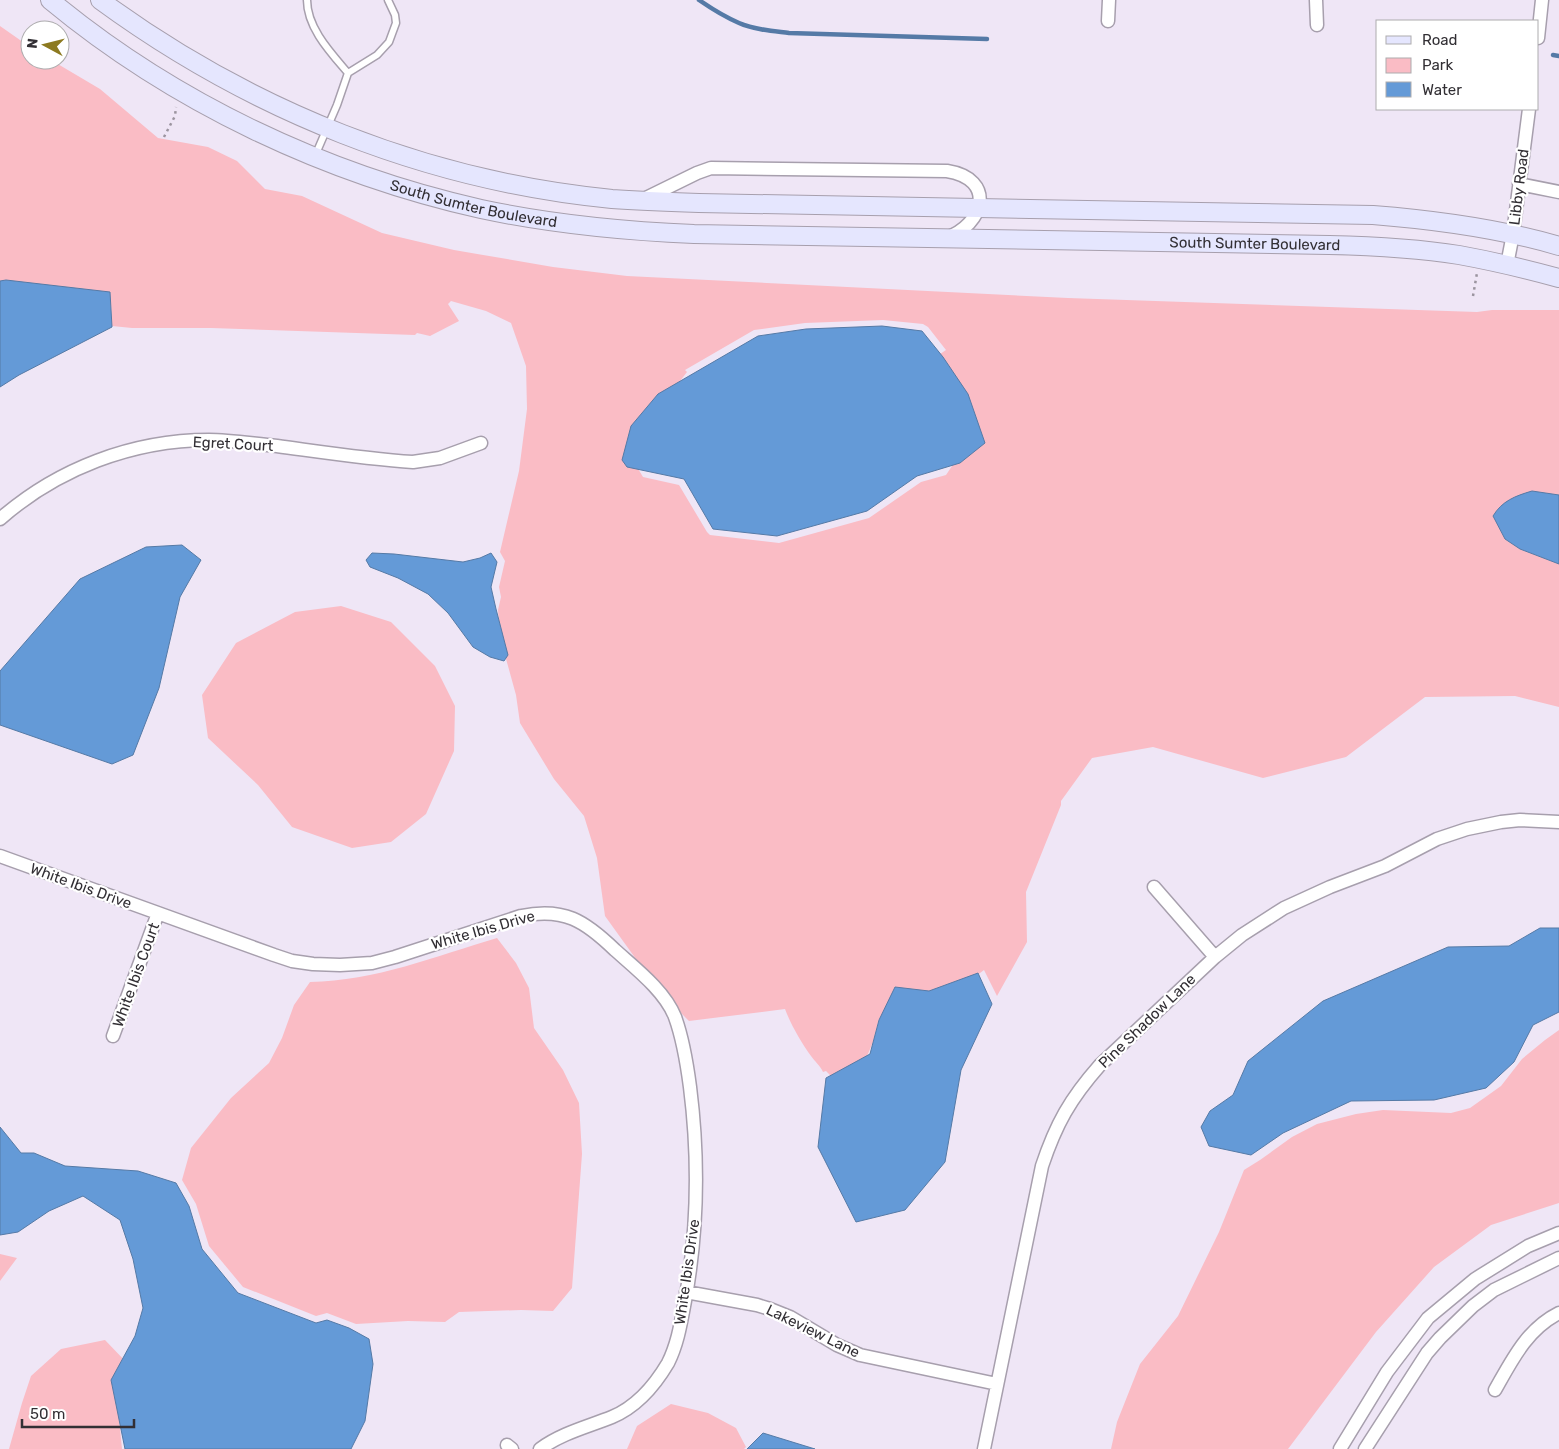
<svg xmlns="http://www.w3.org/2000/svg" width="1559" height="1449" font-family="Rubik,sans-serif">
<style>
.green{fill:#fabcc5;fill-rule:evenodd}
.water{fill:#649ad7;stroke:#557aa6}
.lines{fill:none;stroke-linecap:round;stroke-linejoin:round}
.stream{stroke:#557aa6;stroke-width:4.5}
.service-casing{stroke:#a79fad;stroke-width:9}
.minor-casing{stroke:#a79fad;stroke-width:15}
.secondary-casing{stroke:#a79fad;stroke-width:20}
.path{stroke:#9b949f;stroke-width:2.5;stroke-dasharray:2.5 4;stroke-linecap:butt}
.service{stroke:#fff;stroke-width:6}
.minor{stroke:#fff;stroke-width:12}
.secondary{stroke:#e5e6fe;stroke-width:18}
.labels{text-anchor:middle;stroke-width:4.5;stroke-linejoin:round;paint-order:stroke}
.street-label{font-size:15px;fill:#322f34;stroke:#fff}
</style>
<rect width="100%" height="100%" fill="#efe6f6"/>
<!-- green -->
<path class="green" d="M0,26L30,47V60H51L100,89L158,138L208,147L237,161L265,189L302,196L382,233L454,250L553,267L627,276L1068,298L1477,312L1492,310H1559V498L1493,516L1505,539L1520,549L1559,564V707L1515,696L1425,697L1346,757L1263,778L1153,747L1092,758L1061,801V805L1026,892L1027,942L997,996L984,970L972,979L879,1019L873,1042L862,1068L831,1076L826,1071L823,1072C820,1065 815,1062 811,1056C801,1042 791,1025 785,1009L689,1021L659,991L605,916L597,858L584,816L554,779L520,723L516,695L500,637L498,610L501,597L499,587L505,561L500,552L519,471L527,409L526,366L511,323L486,311L451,301L448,304L459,321L430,336L417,333L415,335L211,328H132L112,326L111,305L6,280L0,281ZM883,320L923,324L928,327L946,350L940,354L952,466L946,475L921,482L869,518L779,543L710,535L707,532L679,485L643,477L631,457L677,385L687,372L685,370L754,330L805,323Z
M341,606L391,622L435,666L455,706L454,751L426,814L391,842L352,848L292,827L258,785L208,738L202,695L236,643L295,612Z
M497,938L516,963L529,988L534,1028L563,1070L579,1103L582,1154L572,1288L553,1311L521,1310L459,1312L445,1322L408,1321L356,1324L327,1313L316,1316L243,1287L209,1246L196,1204L182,1180L191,1148L231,1098L269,1063L282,1038L294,1005L310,982C375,981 436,956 497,938Z
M1559,1030V1203L1491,1225L1434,1267L1376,1332L1288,1449H1111L1117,1422L1140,1364L1178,1316L1219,1232L1244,1170L1260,1160L1292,1137L1317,1124L1356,1114L1383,1110L1451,1113L1470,1108L1501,1086L1522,1059L1545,1040Z
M0,1254L17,1258L0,1281Z
M105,1340L128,1364L117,1398L122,1449H9L22,1403L31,1376L61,1349Z
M671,1404L708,1413L736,1428L746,1447L744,1449H627L637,1426Z"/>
<!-- water -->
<path class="water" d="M6,280L110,292L112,327L19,375L0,387V281Z
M882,326L922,331L943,357L968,394L985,443L960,463L917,476L867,511L777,536L713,529L684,479L627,467L622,460L631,426L658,394L758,336L806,329Z
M1532,491L1559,495V564L1520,549L1505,539L1493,516C1502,501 1515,496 1532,491Z
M182,545L201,560L180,597L159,688L133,755L112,764L0,725V671L80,579L146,547Z
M372,553L394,554L463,562L480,558L491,553L497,562L491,587L496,609L508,655L504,661L490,657L473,647L448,613L428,594L398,578L370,567L366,560Z
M1540,928H1559V1012L1533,1025L1514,1062L1486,1088L1434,1100L1351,1101L1283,1133L1251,1155L1209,1146L1201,1127L1210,1111L1233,1095L1248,1061L1323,1001L1448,947L1509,946Z
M978,973L992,1004L961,1070L945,1162L905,1210L856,1222L818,1147L826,1078L870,1054L879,1020L895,987L929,991Z
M0,1127L21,1153H34L65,1166L138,1171L176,1183L189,1206L202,1249L238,1293L316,1323L327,1320L349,1328L369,1339L373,1364L365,1421L351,1449H125L111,1380L135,1336L143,1308L133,1259L120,1220L83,1196L49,1211L18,1232L0,1235Z
M763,1433L815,1449H747Z"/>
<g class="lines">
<!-- stream -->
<path class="stream" d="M699,0C712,9 725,17 739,23C755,30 773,31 789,33L987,39
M1553,55L1559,56"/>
<!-- service casing -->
<g class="service-casing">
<path id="service" d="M307,0C307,28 331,53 348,73
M315,156L337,105L348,73L377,55L389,42L396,23L395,15L388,0"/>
</g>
<!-- minor casing -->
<g class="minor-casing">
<path id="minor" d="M1316,0L1317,25
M1108,21L1109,0
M1538,38L1542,0
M1519,184L1559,192
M644,199L697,173L711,168L947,171C997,179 984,225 946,238
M1507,265L1513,234L1529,109
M0,519C57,469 132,440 209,440C231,440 254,444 277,446C322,452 367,459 413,462L440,458L481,443
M0,856L274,955L292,961L313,964L340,965L372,963L395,957L521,916C564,907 585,921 615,950C635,968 665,991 675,1017C683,1039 687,1064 690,1087C699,1158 698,1230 685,1301C681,1322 678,1343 668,1363C655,1385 636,1407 612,1417C587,1427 562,1433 540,1449
M1154,887L1215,957
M113,1036L158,913
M686,1292L757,1305L770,1309L790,1317L837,1345L860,1355L997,1384
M1495,1390C1512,1360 1527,1329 1559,1313
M507,1445L512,1449
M984,1449L1042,1166C1056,1124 1070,1099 1100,1065L1215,957L1242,935L1284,908L1330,887L1385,866L1437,839L1467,829L1501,822L1520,820L1559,822
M1340,1449L1387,1372L1428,1318L1475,1279L1528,1246L1559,1233
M1365,1449L1427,1353L1440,1338L1473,1306L1494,1290L1559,1258"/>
</g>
<!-- secondary casing -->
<g class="secondary-casing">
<g id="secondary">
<path id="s1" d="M50,0C173,102 325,174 481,209C551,224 623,231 694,234L1329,245C1372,246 1416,248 1459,255C1492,261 1526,269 1559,278"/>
<path d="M100,0C250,110 426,181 612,199C641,201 670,202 699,203L1373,215C1436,220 1498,228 1559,246"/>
</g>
</g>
<!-- path -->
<path class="path" d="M164,137L175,116L176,107
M1473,296L1477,273"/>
<!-- service -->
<use href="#service" class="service"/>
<!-- minor -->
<use href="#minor" class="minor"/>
<!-- secondary -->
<use href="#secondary" class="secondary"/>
</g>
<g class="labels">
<!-- street labels -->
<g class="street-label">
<text transform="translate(1519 187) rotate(-83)" y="5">Libby Road</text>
<text dy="5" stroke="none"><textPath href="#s1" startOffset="475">South Sumter Boulevard</textPath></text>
<text dy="5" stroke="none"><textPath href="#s1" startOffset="1259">South Sumter Boulevard</textPath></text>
<text transform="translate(233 444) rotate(3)" y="5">Egret Court</text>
<text transform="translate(81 886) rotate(20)" y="5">White Ibis Drive</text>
<text transform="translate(483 930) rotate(-16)" y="5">White Ibis Drive</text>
<text transform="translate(136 975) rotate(-70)" y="5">White Ibis Court</text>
<text transform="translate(1147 1021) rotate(-44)" y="5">Pine Shadow Lane</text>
<text transform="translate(687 1272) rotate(-82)" y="5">White Ibis Drive</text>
<text transform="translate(813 1331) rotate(26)" y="5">Lakeview Lane</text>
</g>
</g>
<!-- legend -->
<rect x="1376" y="20" width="162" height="90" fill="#ffffff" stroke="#adacae"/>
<rect x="1386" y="36" width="25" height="8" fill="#e5e6fe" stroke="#adacae"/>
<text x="1422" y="45" font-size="15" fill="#322f34">Road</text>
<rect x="1386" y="58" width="25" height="15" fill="#fabcc5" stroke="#adacae"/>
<text x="1422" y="70" font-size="15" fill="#322f34">Park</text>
<rect x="1386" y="82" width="25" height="15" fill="#649ad7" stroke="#adacae"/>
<text x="1422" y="95" font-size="15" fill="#322f34">Water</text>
<!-- north arrow -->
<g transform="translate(45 45) rotate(277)"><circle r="24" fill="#ffffff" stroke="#adacae"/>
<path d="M0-4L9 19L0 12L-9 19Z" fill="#8d7a20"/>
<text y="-8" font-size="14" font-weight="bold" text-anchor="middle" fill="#322f34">N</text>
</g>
<!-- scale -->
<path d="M22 1419v8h112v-8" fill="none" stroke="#322f34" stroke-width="2.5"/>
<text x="30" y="1419" font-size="15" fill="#322f34" stroke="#ffffff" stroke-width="4" paint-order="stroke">50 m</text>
</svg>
